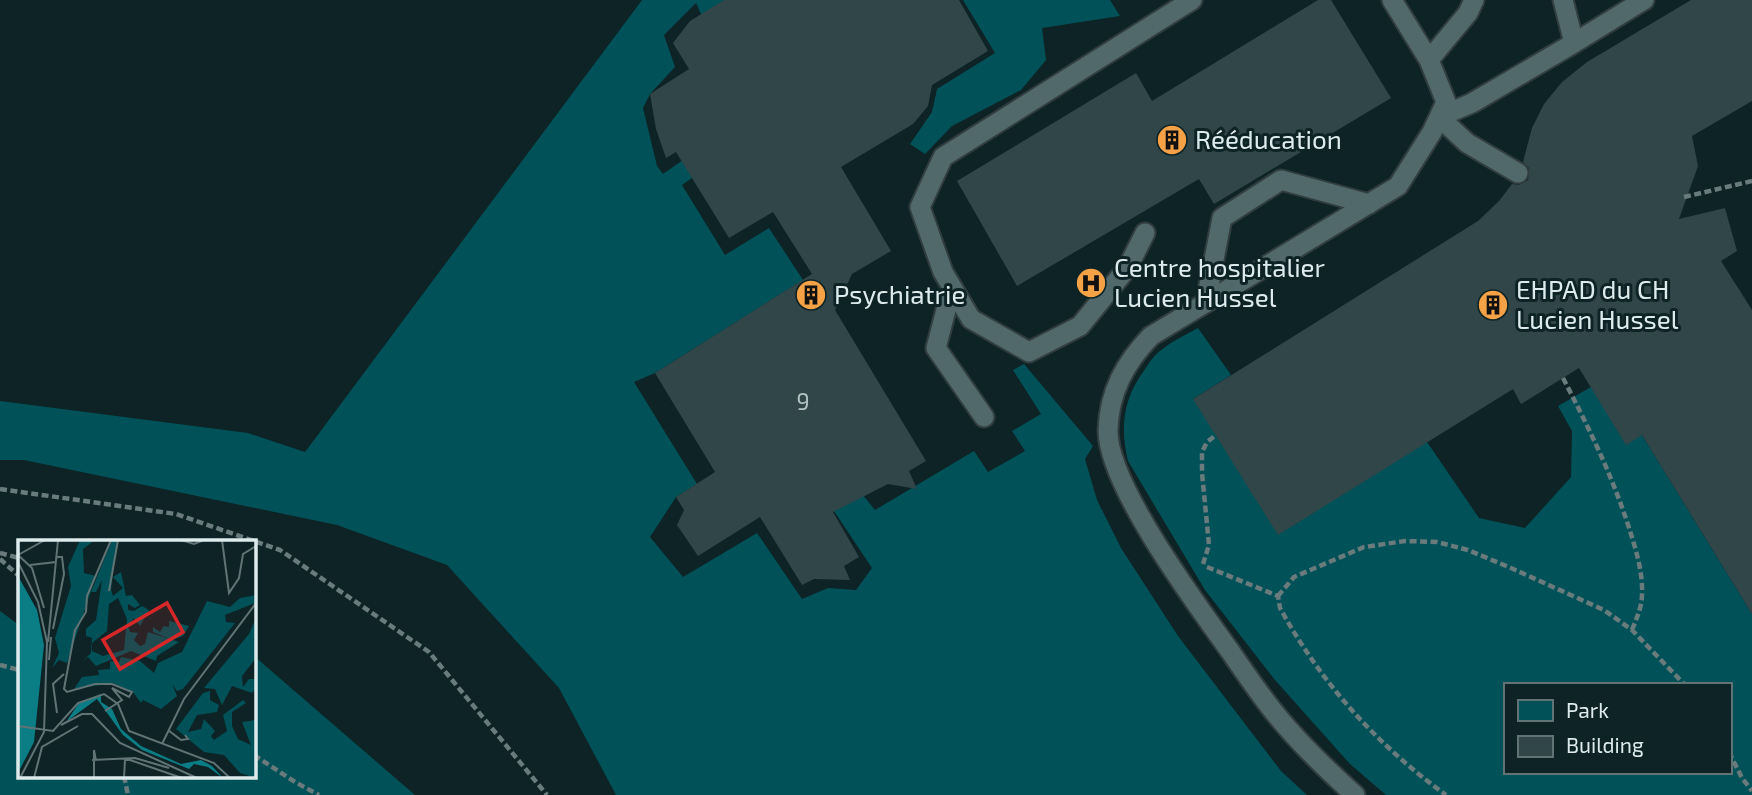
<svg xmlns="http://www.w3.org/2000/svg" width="1752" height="795" font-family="'Exo 2',sans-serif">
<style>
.green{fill:#005258;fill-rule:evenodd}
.building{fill:#304648}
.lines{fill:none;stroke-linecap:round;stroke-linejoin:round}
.service-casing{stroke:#313d3f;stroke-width:23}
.path{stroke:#6a7b7d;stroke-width:4.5;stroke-dasharray:7 3.5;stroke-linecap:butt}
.service{stroke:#52696b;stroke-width:19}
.labels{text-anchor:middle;stroke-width:6;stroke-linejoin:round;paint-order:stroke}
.number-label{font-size:23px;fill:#b2c2c3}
.poi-label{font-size:26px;fill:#deebec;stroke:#0e2325;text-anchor:start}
.inset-road{fill:none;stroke:#617375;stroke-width:2}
.view{fill:#d62828;fill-opacity:0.15;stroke:#d62828;stroke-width:3.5}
.inset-edge{fill:none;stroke:#deebec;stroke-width:3.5}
</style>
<rect width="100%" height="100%" fill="#0e2325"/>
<!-- green -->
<path class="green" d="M642,0H746L717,40L701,14L696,3L664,35L675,67L650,94L643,108L657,166L663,174L687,157L699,173L682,185L725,255L769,228L803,280L655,373L634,382L697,484L676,497L650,537L683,577L757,533L802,599L828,588L856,590L872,568L820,490L849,478L875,510L974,451L988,472L1025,451L1012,431L1041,414L1013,370L1024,364L1093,446L1085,459L1097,500L1121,548L1178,636L1281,771L1307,795H616L559,688L447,565L337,525L24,460H0V401L248,433L305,452Z
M963,0H1110L1120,16L1042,28L1046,60L1021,90L952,126L925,154L910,144L932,112L937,89L995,53Z
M1198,328L1231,375L1193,399L1427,442L1479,518L1525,528L1571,477L1572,431L1558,406L1591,387L1642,435L1752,614V795H1386L1350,764L1275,680L1205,590L1128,461C1120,428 1123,400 1143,372C1148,365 1153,356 1160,351C1171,342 1185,335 1198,328ZM1505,685H1729V772H1505Z
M0,611L19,625V776H254V656L415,795H0Z"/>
<!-- building -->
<path class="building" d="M724,0H959L988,51L932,85L928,106L913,124L841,167L891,251L852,274L835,310L926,461L909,471L917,489L888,484L833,512L859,557L844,566L850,580L814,579L802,585L760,517L698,556L677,525L684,510L676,497L715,472L655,373L812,274L773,212L729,238L676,152L666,158L656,129L650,94L689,69L673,43L690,21Z
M1318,0H1331L1391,98L1214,204L1199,179L1017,286L957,181L1136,73L1152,101Z
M1691,0H1752V101L1692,136L1698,166L1679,219L1725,208L1737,251L1721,261L1752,310V614L1642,435L1626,445L1579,368L1521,404L1513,389L1278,535L1193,399L1478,221L1499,201L1512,184L1519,185L1528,180L1529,168L1523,162L1532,128L1544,104L1562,82L1587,62Z"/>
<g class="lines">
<!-- service casing -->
<g class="service-casing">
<path id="service" d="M1574,43L1644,0
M1429,60L1468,13L1474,0
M1518,173L1467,143L1439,117L1472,103L1574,43L1563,0
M1145,233L1128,267L1080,326L1029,352L971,319L943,272L920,207L943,157L1192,0
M952,287L936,348L984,417
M1206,301L1222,218L1281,180L1369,204
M1355,795C1326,769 1294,738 1270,707C1256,689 1243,670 1230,651C1197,605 1107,484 1108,430C1109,392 1125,363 1151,336L1398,186L1432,132L1446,102L1429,60L1392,0"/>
</g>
<!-- path -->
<path class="path" d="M1684,197L1752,181
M1563,378C1589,428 1613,477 1630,531C1636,550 1643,573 1642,594C1642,607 1637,617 1632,630
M0,489L176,514L280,550L429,652L547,795
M0,553L19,558
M0,559L19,576
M1203,564L1209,545L1202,473V452L1207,442L1216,435
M1207,567L1278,596L1280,608C1321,683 1377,745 1446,795
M1278,596L1294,577L1364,547L1405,541L1437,542L1468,550L1511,568L1604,610L1632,630L1685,685
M0,665L19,670
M1729,752L1742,778L1752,791
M254,755L295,782L319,795
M124,776L128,795"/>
<!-- service -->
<use href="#service" class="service"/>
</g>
<!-- icons -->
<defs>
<g id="building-disc" transform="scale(1.575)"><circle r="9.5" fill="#f5a246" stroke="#0e2325"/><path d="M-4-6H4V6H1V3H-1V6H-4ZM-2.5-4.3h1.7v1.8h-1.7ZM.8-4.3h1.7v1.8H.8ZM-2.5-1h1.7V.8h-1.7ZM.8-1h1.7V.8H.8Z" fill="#111"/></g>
<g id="hospital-disc" transform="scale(1.575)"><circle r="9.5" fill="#f5a246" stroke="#0e2325"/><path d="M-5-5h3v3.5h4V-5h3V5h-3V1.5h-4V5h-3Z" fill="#111"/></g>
</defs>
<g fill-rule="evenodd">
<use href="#building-disc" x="1172" y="140"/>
<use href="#hospital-disc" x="1091" y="283"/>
<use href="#building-disc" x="811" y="295"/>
<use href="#building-disc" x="1493" y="305"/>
</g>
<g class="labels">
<!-- number labels -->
<g class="number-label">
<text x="803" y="410">9</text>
</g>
<!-- poi labels -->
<g class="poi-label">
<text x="1195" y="149">Rééducation</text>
<text x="1114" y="277">Centre hospitalier<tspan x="1114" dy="30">Lucien Hussel</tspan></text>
<text x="1516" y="299">EHPAD du CH<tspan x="1516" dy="30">Lucien Hussel</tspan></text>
<text x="834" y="304">Psychiatrie</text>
</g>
</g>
<!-- overview -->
<g transform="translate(18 540)">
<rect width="238" height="238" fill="#0e2325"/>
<path d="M62,0H77L65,9L66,33L78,36L49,123L41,120L34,128L41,113L37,98L53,46L50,27ZM94,0H99L93,50L95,56L105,48L95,37L103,32L108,56L114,55L122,65L117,68L110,64V70L116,71L124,66L131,70L122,86L116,78L110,86L112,92L120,93L116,100L122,106L127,104L130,92L161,102L139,116L138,121L113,111L78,126L70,117L64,122L73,113L74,98L68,96V89L78,80L84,40L78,52H73ZM100,58L109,79L106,110L85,116L74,111V103L89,91L91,64ZM238,55L237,63L207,75L208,82L217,83L165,149L159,151L154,144L159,156L143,169L125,160L123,163L115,152L95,143L56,149L64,137L81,135L80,130L92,129V121L101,122L103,117L122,121L136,133L140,123L164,112L189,61L212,67L222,58ZM238,78V118L224,136L225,147L231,139H238V148L234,153L214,146L204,165L197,149L186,148L231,94ZM151,81L171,86L165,96L154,100L135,92V87L142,92L146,86L151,87ZM192,151V160L201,165L199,172L179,175L170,192L183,189L186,179L197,191L193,196L196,200L209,191L205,175L225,160L228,163L214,172V186L220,199L233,205L224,182L238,180V238L222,233L206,215L186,212L158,189L185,153Z" fill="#005258" fill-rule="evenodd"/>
<path d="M0,36L19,70L26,105L16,202L0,233ZM83,154V162L94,169L103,189L123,206L163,224L183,220L194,226L205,238L190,227L176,224L171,229L124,210L105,195L79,159L48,182L61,163Z" fill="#0b7d85"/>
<path class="inset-road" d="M163,0L176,4L186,0M204,0L211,53L221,38L225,14L238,6M0,15L14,28L26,68M0,15L27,0M0,22L20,62L29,102L26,192L2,238M12,25L38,22M91,51L100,0M35,89L46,34L44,17H39M30,102L40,0M31,120L33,97M87,171L104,160L94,148L111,157L114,152L94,144H77L49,152L46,149L57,90L68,72L69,56L93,0M39,173L35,144L46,134M43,185L64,174H74L102,203L179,238M0,186L35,191L60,163L86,154L100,164L111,191L196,223L212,238M150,190L163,200L170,199L167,195M144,204L166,159L238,63M74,220L117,218L151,228M16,238L24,207L60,186M76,238V210L78,221M106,238L107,220H112L164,238"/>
<path class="view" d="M149,63L165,92L102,129L85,100Z"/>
<rect width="238" height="238" class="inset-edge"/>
</g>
<!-- legend -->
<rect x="1504" y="683" width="228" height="91" fill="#0e2325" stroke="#617375" stroke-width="2"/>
<rect x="1518" y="700" width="35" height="21" fill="#005258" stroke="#617375" stroke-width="2"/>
<text x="1566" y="718" font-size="21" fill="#deebec">Park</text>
<rect x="1518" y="736" width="35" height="21" fill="#304648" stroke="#617375" stroke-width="2"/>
<text x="1566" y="753" font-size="21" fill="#deebec">Building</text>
</svg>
